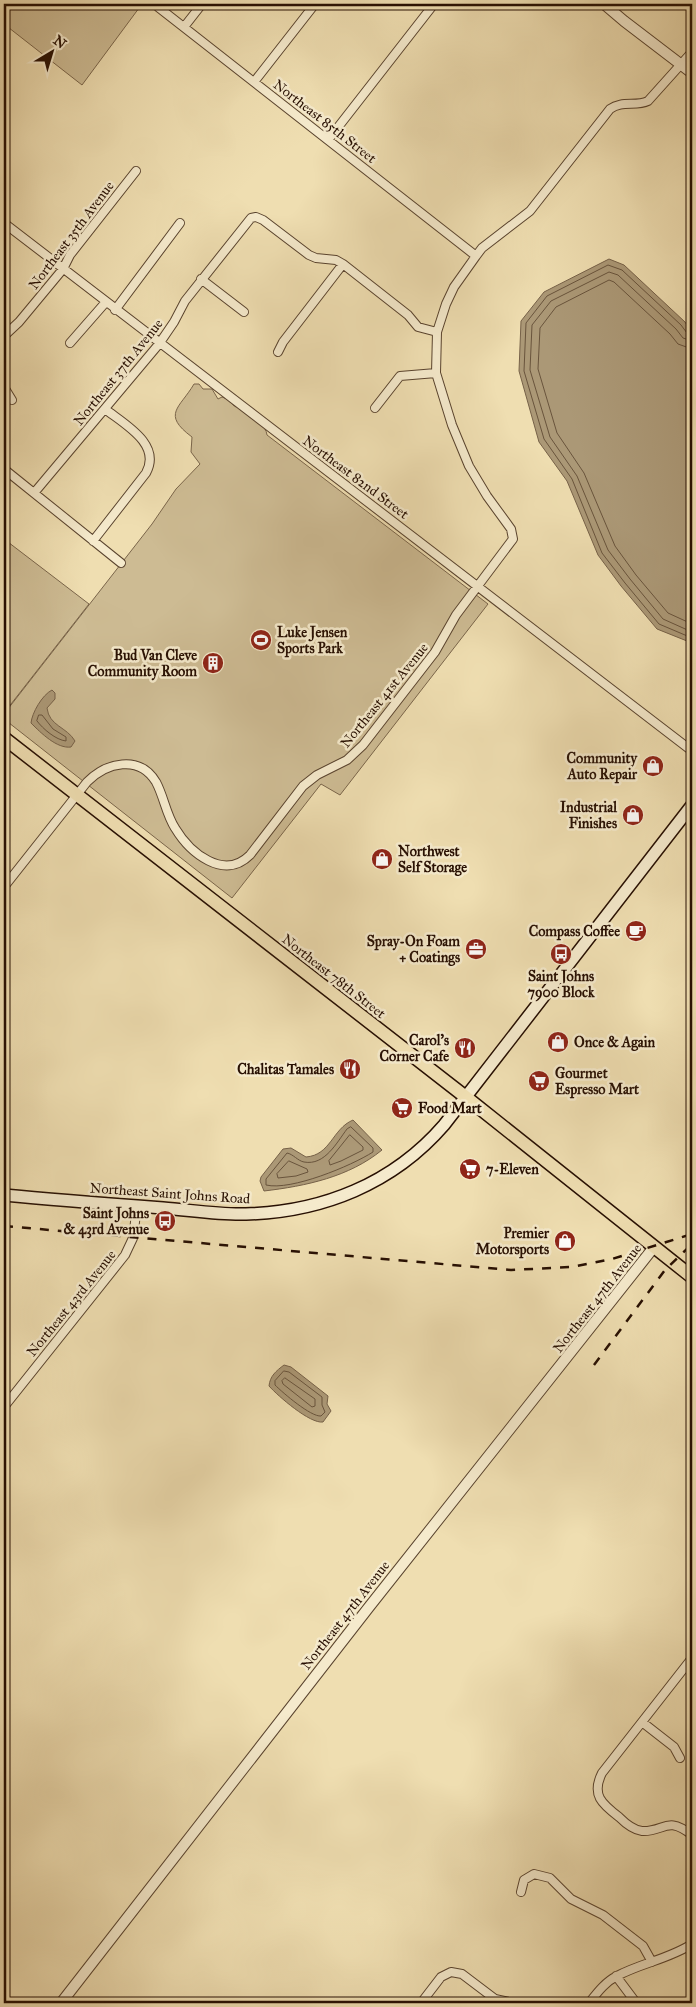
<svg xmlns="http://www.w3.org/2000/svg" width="696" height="2007" font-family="'IM FELL Great Primer',serif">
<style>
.green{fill:#cdbb93;stroke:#7a654a}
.water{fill:#ab9876;stroke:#766148}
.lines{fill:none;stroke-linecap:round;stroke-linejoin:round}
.shore{stroke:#69543c;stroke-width:1}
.minor-casing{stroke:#59432e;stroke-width:10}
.tertiary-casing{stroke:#59432e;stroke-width:12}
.secondary-casing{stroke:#270f02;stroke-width:14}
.primary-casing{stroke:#270f02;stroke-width:15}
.minor{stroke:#f5eacc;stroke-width:8}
.tertiary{stroke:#f5eacc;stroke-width:10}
.secondary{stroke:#f5eacc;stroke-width:11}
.primary{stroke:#efdeb1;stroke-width:12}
.rail{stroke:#270f02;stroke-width:2.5;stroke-dasharray:9 9;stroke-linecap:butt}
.labels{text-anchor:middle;stroke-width:5;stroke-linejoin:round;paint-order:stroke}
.street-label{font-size:14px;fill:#270f02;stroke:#f5eacc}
.poi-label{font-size:14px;font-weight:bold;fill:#270f02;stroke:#f5eacc;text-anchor:end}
</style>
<rect width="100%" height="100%" fill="#efdeb1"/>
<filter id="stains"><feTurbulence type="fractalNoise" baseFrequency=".004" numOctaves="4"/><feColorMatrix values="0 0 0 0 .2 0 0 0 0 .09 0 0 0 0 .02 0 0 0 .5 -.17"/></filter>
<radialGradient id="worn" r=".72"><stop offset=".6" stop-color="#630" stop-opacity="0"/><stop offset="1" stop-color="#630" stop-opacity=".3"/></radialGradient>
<!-- green -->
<path class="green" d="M4,4H142L82,85L4,24Z
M194,384H199L203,389H212L218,399L222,397L227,399L230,397L233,405L236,407L240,405C242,407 245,412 248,415C255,421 266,425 267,435L488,604L340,795L321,784L232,898L4,719V714L152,524L176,489L200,464L191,452L192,437C161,414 180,408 194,384Z
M4,539L89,604L4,713Z"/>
<!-- water -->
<path class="water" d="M609,259L624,265L685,322L692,333V643L657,629L621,586L598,555L567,481L539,442L519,371L521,321L544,292Z
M52,690L55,693V699L47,708C49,726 67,727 75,741L71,747C57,749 41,733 31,723C32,713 42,695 52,690Z
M353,1120L382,1150C349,1177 306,1186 264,1191L260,1181L261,1177L283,1149L291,1148L306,1157C331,1155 332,1129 353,1120Z
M284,1365L291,1367L328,1396L327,1404L331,1411L323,1422C310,1424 278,1396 269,1386C270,1376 276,1371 284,1365Z"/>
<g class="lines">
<!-- shore -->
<path class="shore" d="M692,335L687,333L681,325L622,270L608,265L547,296L526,323L524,371L544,439L572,479L602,553L625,583L659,624L692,638
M692,341L683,338L676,329L618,275L609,272L551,301L532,325L530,370L550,437L577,476L608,550L630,579L663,619L692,632
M692,349L678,344L670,334L614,282L609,280L556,307L540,328L538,369L557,433L584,473L615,546L636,575L668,613L692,624
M39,715H42L53,729L66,737V741C56,740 43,729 37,721Z
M351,1127L373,1148V1152C351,1166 291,1191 266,1185V1179L287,1153C293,1154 298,1161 304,1162C325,1166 337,1142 347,1129Z
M350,1135L363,1147V1150L341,1161L330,1165L329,1161Z
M289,1161L307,1169L308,1172L296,1176L278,1178L277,1174Z
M284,1371L289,1372L322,1397V1405L325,1412L321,1416C311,1417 283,1393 275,1385V1381Z
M285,1378L315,1399V1406L312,1407L283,1384L282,1381Z"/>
<!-- minor casing -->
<g class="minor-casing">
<path id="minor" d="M158,7L476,256
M184,27L202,4
M254,82L315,4
M328,140L434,4
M4,223L692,751
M201,279L244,312
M115,310L180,223
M4,336L19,322L63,269L70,255L136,171
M70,343L105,303
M278,352L283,342L343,264
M4,387L12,400
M375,408L400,376L436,373
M4,469L121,563
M34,493L159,344L174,322L185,301L251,218L256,217L263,220L309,255L316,258L336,260L343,264L408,315L418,327L437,332
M93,541L146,473C162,444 124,424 105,409
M4,887L87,782C106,763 139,754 156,782C164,797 166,814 175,828C190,853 224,881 250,855L303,786L317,775L347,760L363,745L435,652L456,615L513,539L511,529L487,496L469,466L452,425L436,373L437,332L446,304L454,287L476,256L482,248L530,211L610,109C622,100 636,107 648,101L692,52
M4,1407L125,1255L133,1238L137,1206
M692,1658L602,1773C591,1795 602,1804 619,1817C625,1823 633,1830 642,1831C665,1832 666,1815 692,1835
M642,1722L674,1747L680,1758
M521,1892L524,1880L534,1874L550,1878L571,1899L603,1915L643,1946L652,1962
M616,1976L634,2000
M421,2003L441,1977L451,1972L462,1974L495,1999L514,2003
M589,2003C597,1993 605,1982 617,1976C641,1963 669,1959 692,1944"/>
</g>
<!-- tertiary casing -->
<g class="tertiary-casing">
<path id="tertiary" d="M604,4L624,21L692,73
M61,2003L369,1607L654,1247"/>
</g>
<!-- secondary casing -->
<g class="secondary-casing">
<path id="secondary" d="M4,1195C57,1200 110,1204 163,1208C190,1210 219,1215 246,1214C322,1212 393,1184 444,1125L692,805"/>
</g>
<!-- primary casing -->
<g class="primary-casing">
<path id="primary" d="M4,738L467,1098L692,1277"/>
</g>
<!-- minor -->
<use href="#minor" class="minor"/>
<!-- tertiary -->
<use href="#tertiary" class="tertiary"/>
<!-- secondary -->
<use href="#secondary" class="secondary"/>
<!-- primary -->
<use href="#primary" class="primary"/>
<!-- rail -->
<path class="rail" d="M4,1226L511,1270L571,1267L612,1259L692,1234
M594,1365L665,1270L692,1244"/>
</g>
<!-- icons -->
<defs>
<g id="stadium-disc" transform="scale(1.125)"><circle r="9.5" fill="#8f2418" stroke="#f5eacc"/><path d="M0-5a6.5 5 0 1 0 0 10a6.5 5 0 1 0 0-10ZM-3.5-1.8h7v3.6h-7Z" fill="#fff"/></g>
<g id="building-disc" transform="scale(1.125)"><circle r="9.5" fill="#8f2418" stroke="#f5eacc"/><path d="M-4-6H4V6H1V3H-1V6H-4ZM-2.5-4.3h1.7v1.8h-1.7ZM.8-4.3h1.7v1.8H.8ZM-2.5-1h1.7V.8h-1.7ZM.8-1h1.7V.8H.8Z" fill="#fff"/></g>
<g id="shop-disc" transform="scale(1.125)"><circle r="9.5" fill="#8f2418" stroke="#f5eacc"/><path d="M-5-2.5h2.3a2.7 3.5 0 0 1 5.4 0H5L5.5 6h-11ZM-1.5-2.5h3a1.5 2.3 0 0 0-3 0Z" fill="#fff"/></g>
<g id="cafe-disc" transform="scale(1.125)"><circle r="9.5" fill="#8f2418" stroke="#f5eacc"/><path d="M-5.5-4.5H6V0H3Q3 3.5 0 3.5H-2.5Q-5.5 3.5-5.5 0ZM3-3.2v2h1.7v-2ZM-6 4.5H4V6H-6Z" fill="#fff"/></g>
<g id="office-disc" transform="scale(1.125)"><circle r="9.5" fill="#8f2418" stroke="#f5eacc"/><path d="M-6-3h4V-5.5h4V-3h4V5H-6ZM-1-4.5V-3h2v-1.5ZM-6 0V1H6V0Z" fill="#fff"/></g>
<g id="bus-disc" transform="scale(1.125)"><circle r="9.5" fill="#8f2418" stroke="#f5eacc"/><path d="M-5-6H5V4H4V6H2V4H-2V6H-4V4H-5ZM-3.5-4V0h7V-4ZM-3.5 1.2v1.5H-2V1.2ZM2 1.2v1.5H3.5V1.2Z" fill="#fff"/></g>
<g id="restaurant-disc" transform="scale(1.125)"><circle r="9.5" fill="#8f2418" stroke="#f5eacc"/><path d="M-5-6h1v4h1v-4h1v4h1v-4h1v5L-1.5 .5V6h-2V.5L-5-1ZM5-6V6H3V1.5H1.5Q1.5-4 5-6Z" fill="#fff"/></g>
<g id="supermarket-disc" transform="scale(1.125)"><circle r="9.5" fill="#8f2418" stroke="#f5eacc"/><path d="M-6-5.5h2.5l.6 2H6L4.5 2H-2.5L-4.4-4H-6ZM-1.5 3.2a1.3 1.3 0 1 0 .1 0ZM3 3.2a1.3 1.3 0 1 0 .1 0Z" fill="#fff"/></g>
</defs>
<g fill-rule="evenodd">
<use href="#stadium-disc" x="261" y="640"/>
<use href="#building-disc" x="213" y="663"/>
<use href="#shop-disc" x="653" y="766"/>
<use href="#shop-disc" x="633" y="815"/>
<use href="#shop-disc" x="382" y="859"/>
<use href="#cafe-disc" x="636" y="931"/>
<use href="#office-disc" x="476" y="949"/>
<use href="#bus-disc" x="561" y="954"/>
<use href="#shop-disc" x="558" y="1042"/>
<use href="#restaurant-disc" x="465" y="1048"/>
<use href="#restaurant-disc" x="350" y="1069"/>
<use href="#supermarket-disc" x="539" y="1081"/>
<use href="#supermarket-disc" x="402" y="1108"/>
<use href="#supermarket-disc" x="470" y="1169"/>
<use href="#bus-disc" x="165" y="1221"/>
<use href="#shop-disc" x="565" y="1241"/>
</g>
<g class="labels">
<!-- street labels -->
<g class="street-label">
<text transform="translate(325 121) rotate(38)" y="5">Northeast 85th Street</text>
<text transform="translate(71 235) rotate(-53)" y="5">Northeast 35th Avenue</text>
<text transform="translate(118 372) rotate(-51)" y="5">Northeast 37th Avenue</text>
<text transform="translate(356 477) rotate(37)" y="5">Northeast 82nd Street</text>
<text transform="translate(384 695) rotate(-51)" y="5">Northeast 41st Avenue</text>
<text transform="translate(334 976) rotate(38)" y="5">Northeast 78th Street</text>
<text transform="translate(170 1193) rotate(4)" y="5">Northeast Saint Johns Road</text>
<text transform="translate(597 1298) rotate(-52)" y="5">Northeast 47th Avenue</text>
<text transform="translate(71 1303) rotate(-51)" y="5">Northeast 43rd Avenue</text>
<text transform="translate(345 1615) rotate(-52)" y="5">Northeast 47th Avenue</text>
</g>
<!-- poi labels -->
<g class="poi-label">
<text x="277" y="637" text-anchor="start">Luke Jensen<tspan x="277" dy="16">Sports Park</tspan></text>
<text x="197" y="660">Bud Van Cleve<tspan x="197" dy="16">Community Room</tspan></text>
<text x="637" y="763">Community<tspan x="637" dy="16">Auto Repair</tspan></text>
<text x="617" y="812">Industrial<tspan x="617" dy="16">Finishes</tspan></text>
<text x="398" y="856" text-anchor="start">Northwest<tspan x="398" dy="16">Self Storage</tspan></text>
<text x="620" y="936">Compass Coffee</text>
<text x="460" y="946">Spray-On Foam<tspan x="460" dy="16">+ Coatings</tspan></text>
<text x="561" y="981" text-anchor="middle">Saint Johns<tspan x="561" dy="16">7900 Block</tspan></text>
<text x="449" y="1045">Carol's<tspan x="449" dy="16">Corner Cafe</tspan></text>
<text x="574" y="1047" text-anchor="start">Once &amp; Again</text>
<text x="334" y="1074">Chalitas Tamales</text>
<text x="555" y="1078" text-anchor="start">Gourmet<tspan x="555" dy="16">Espresso Mart</tspan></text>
<text x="418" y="1113" text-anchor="start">Food Mart</text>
<text x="486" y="1174" text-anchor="start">7-Eleven</text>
<text x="149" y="1218">Saint Johns<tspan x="149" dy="16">&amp; 43rd Avenue</tspan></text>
<text x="549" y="1238">Premier<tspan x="549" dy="16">Motorsports</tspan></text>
</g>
</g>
<!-- margin -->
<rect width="696" height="2007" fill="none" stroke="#efdeb1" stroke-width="20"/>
<rect x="5" y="5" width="686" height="1997" fill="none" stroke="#270f02" stroke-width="2.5"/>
<rect x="10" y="10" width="676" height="1987" fill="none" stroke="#270f02"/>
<!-- north arrow -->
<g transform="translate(52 52) rotate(38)" stroke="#f5eacc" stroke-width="4" paint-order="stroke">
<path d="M0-4L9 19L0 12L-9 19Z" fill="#270f02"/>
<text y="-8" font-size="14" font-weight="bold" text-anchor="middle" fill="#270f02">N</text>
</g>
<rect width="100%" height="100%" filter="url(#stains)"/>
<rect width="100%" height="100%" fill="url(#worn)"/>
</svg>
